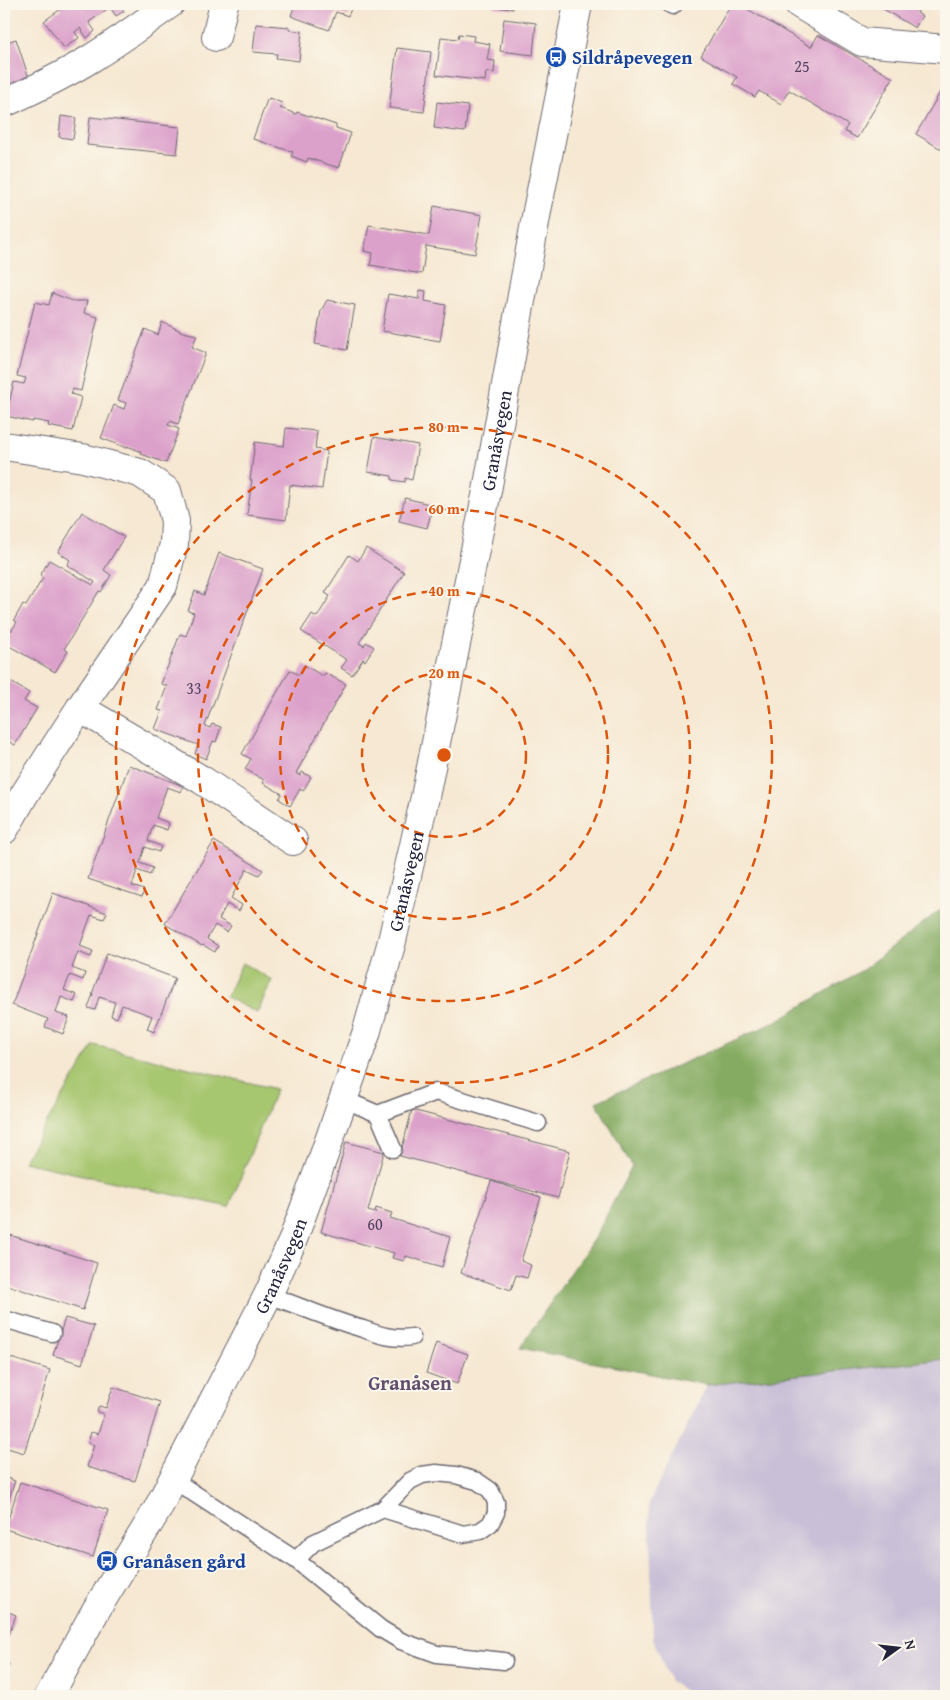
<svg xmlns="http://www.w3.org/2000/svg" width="950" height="1700" font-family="'Gentium Book Plus',serif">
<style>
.industrial{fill:#c9bfd7}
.green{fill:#a7c66f;stroke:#647455}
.forest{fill:#85ab62;stroke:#54664e}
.building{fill:#dca1cb}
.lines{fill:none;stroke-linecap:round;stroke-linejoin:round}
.lane-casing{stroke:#6c6770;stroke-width:19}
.street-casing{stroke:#6c6770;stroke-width:30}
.secondary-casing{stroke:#6c6770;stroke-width:30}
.lane{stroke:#fff;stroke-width:16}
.street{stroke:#fff;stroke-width:28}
.secondary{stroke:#fff;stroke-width:28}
.ring{fill:none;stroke:#de560e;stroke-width:2.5;stroke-dasharray:9 6}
.labels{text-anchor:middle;stroke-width:4;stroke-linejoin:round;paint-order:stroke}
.number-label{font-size:16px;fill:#50425f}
.transit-label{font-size:19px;font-weight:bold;fill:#164399;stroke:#fbf7ec;text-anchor:start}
.street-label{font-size:19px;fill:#22223b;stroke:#fbf7ec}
.neighbourhood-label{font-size:20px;font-weight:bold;fill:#634e6d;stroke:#fbf7ec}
.centre{fill:#de560e;stroke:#fbf7ec;stroke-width:2.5}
.ring-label{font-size:15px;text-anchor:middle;font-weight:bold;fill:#de560e;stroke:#fbf7ec;stroke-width:4;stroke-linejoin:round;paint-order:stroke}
</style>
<rect width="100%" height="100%" fill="#fbf7ec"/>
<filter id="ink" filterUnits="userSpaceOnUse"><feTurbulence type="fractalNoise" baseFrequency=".02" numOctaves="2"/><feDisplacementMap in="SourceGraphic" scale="10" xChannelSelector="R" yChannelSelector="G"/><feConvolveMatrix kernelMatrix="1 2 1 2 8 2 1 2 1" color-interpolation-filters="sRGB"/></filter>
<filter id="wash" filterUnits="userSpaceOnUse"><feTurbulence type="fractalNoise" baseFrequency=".0096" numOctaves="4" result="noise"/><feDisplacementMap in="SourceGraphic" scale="20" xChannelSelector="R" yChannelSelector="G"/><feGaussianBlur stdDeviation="1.12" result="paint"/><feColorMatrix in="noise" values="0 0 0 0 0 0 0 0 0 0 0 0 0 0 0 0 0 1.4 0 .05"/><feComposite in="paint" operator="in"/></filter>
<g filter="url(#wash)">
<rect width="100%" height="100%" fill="#f6e8d2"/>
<!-- industrial -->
<path class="industrial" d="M946,1359V1696H692L670,1681L653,1639L649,1503L707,1385Z"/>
<!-- green -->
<path class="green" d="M242,963L272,980L257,1013L226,997Z
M94,1045L276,1089L229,1207L23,1162Z"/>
<!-- forest -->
<path class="forest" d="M946,908V1359L707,1385L520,1348L597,1234L632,1166L596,1102L773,1023L864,969L936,913Z"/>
<g id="blocks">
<!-- building -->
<path class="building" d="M57,4H119L124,11L116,16L110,7L89,22L95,31L87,38L80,28L75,32L79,38L64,48L44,21L61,9Z
M295,4H353L348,16L336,12L329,30L291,16Z
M493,4H514L513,9L493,7Z
M731,4H739L811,47L818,35L893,78L857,138L844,131L848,125L789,90L781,104L759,91L755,97L733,84L737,77L701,56Z
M875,4H923L917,13L922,16L915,28Z
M504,19L536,23L533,55L500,51Z
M256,24L289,27V30L302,31L299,61L276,58L277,54L253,52Z
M459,34L474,36L473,41L490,44L487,60L495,61L494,73L486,72L485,81L436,75L441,37L458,39Z
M16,39L30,81L4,90V43Z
M397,48L431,52L424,112L389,108Z
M946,82V152L916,134Z
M269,98L282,103L280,108L296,114L297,112L336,125V128L351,133L339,168L308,158L307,162L291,156L293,152L253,139L267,100L268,101Z
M437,102L468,106L465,132L434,128Z
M61,116L76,118L73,139L59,137Z
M90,117L180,127L177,154L87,145Z
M434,206L482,215L475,254L426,246L422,274L370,265L373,253L364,251L369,225L429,235Z
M420,290L426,291L425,301L446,305L440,341L382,331L388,294L419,299Z
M52,293L72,301H87L84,313L98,317L81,391L73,389L71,394L81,397L73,431L48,426L49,423L33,420V422L6,416L14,382L24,384L26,378L17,376L35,302L49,305Z
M327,300L355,305L347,350L315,344L321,311Z
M162,322L183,332L197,335L192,347L206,353L178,424L170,421L168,425L179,429L166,463L141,454L142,452L127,446V448L101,438L114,405L124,409L126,403L118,400L145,329L158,335Z
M286,428L317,431L315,449L327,451L322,489L290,485L286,520L247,515L252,480H250L255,442L284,446Z
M374,437L418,445L412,480L405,478V482L392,480V476L368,472Z
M405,498L433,505L427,528L399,521Z
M82,512L124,537L104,570L111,575L101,592L99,591L64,649L68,651L55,672L4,643V636L8,629L11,631L17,622L14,620L23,604L26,606L43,578L40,576L49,560L93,585L95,582L67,565L70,560L58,552Z
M366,548L404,572L359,643L364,646L366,642L374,647L365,661L363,659L352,675L341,668L347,660L301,631L312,614L317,617L330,596L325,593L349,555L358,561Z
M219,553L263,569L205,726L210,728L212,724L221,727L216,742L213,741L206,759L195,754L198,745L155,729L162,711L158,710L167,686L161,684L180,634L186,636L194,613L188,611L195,591L204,595Z
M304,665L323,676L325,673L346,684L296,773L300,776L302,772L311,777L303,791L300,789L290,806L279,799L282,794L263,783L264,780L245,769L251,759L242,754L290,670L299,675Z
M4,678L29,693L24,701L37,708L15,745L4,739Z
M129,765L183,786L181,792L167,787L156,818L169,823L167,830L153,825L148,841L161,846L159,852L145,847L140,863L153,868L150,875L137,870L132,886L144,890L142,897L88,879Z
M214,841L263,870L259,875L247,869L231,898L242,905L239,911L227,904L219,919L231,926L227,932L215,925L207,939L218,946L215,952L203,945L202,946L165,924Z
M53,893L107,913L104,919L91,915L80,946L93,951L91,957L78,952L72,968L85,973L83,980L70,975L64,990L77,995L74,1002L61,997L56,1013L69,1017L63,1034L45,1027L48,1019L12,1005Z
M107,953L175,978L154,1032L147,1029L152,1016L122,1005L117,1018L111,1016L115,1002L99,997L95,1010L88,1008L93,994H92Z
M412,1110L570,1151L558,1198L400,1156Z
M346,1142L384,1152L368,1211L375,1213L376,1208L392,1213L390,1218L450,1237L442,1267L406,1256L404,1261L392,1258L394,1253L321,1232Z
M491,1181L541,1197L521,1261L531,1265L527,1278L516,1275L511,1290L461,1273Z
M4,1233L97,1263L83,1310L4,1284Z
M65,1318L94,1326L82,1364L53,1355Z
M436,1343L468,1354L457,1384L426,1373Z
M4,1356L50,1370L24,1453L4,1447Z
M113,1387L160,1402L135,1481L87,1467L94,1445L88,1443L91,1432L98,1434L104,1414L97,1412L99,1406L106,1408Z
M4,1477L15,1481L4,1513Z
M20,1482L108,1510L93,1557L5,1529Z
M4,1610L16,1615L4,1648Z
M4,1662L9,1664L4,1676Z"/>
</g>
</g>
<g filter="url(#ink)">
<use href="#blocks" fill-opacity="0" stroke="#6c6770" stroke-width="1"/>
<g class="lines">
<!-- lane casing -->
<g class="lane-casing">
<path id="lane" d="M669,4L673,6
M343,1099L378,1114L436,1092L538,1123
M378,1114L393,1149
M268,1295C300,1306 331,1320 363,1329C380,1335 394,1340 412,1337
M4,1319L52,1333
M172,1479L296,1560L381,1629L401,1641L437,1654L504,1661
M296,1560L313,1543L383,1509L410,1481L422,1475L436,1473L456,1475L477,1481L490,1490L496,1502V1513L490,1524L480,1531L463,1534L383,1509"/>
</g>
<!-- street casing -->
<g class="street-casing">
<path id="street" d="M799,4L862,42L946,49
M216,37L224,4
M4,103C33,90 63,76 90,59C118,42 144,23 170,4
M4,446L83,458L140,473L167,491L175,521L174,544L163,586L80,708L24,795L4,830
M80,708L202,780L293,841"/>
</g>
<!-- secondary casing -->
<g class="secondary-casing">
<g id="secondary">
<path id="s1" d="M49,1696L96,1610L157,1510L268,1295L292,1242L324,1155L366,1034L392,941L425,797L487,491L537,211L578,4"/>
</g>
</g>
<!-- lane -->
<use href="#lane" class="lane"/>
<!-- street -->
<use href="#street" class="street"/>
<!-- secondary -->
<use href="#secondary" class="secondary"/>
</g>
</g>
<!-- distance rings -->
<g class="ring">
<circle cx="444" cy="755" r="82"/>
<circle cx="444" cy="755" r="164"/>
<circle cx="444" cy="755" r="246"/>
<circle cx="444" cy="755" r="328"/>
</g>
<!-- icons -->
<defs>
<g id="bus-disc" transform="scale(1.125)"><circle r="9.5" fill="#1a4fb4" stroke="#fbf7ec"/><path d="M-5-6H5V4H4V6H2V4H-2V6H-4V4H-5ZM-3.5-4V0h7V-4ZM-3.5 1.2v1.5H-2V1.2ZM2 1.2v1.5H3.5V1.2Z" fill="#fff"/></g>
</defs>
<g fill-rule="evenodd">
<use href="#bus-disc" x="556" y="57"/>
<use href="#bus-disc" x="107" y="1561"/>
</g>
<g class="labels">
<!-- number labels -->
<g class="number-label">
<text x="802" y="72">25</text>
<text x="194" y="694">33</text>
<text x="375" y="1230">60</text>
</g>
<!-- transit labels -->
<g class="transit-label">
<text x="572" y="64">Sildråpevegen</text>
<text x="123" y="1568">Granåsen gård</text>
</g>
<!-- street labels -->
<g class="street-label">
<text dy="7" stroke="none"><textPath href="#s1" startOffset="1344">Granåsvegen</textPath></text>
<text dy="7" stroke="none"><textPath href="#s1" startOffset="894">Granåsvegen</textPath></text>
<text dy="7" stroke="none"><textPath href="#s1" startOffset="489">Granåsvegen</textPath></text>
</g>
<!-- neighbourhood labels -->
<g class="neighbourhood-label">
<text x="410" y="1390">Granåsen</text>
</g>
</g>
<circle cx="444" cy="755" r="8" class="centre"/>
<g class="ring-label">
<text x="444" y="432">80 m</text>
<text x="444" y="514">60 m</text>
<text x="444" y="596">40 m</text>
<text x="444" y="678">20 m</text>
</g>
<!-- margin -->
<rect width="950" height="1700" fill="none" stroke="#fbf7ec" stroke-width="20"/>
<!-- north arrow -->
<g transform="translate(898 1648) rotate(75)" stroke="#fbf7ec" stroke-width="4" paint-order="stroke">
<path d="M0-4L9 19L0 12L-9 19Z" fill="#22223b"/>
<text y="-8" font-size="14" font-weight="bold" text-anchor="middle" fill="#22223b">N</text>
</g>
</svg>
